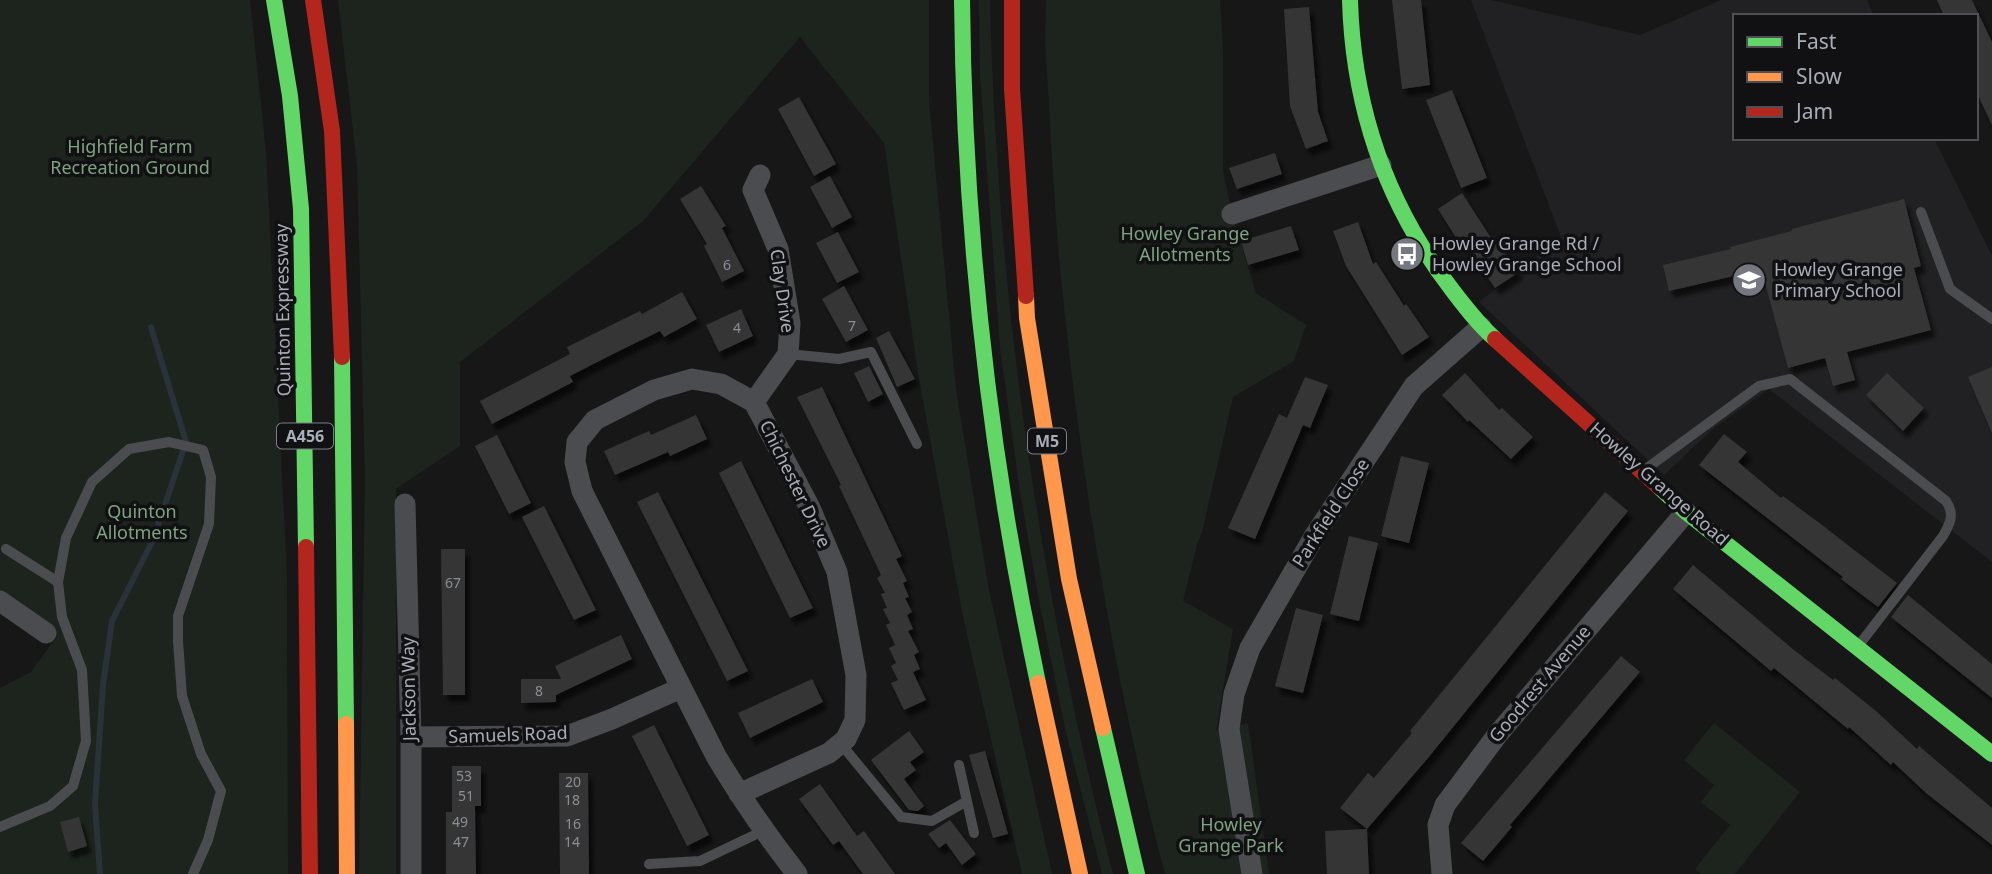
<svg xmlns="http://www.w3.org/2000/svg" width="1992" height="874" font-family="'Noto Sans',sans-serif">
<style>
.built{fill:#212123}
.green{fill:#1d241e}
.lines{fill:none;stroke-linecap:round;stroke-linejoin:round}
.stream{stroke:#2a3239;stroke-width:6}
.building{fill:#353536;filter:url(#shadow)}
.lane{stroke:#4b4c50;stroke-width:10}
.street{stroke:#4b4c50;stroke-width:21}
.fast{stroke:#63d668;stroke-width:16}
.slow{stroke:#ff974d;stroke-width:16}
.jam{stroke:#b3261e;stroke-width:16}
.labels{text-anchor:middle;stroke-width:7;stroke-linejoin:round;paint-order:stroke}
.number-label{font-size:14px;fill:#8b8f98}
.shield{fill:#111113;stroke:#7b7e86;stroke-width:2}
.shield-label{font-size:16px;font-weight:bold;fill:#a8adb8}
.park-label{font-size:18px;fill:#7fa381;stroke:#111113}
.poi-label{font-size:18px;fill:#a8adb8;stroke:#111113;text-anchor:start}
.street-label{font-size:18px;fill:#a8adb8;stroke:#111113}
</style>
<defs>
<filter id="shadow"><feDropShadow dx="4.5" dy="7" stdDeviation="2" flood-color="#0009"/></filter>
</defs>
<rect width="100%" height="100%" fill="#171717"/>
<!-- built -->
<path class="built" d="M1471,0H1491L1640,35L1721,0H1867L1874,16H1735V138H1934L1992,256V562L1769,389L1714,428L1664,475L1479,302L1561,237Z"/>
<!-- green -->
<path class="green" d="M0,0H250L266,152L287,577L288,874H0V688L31,672L57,636L0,592Z
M338,0H929V101L956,390L989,590L1052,874H1022L963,617L919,379L884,143L800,37L643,221L460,362V446L396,489V874H359L365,478L357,165Z
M979,0H990C997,296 1039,588 1113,874H1102L1065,728L1040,606L1020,492L1000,348L980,75Z
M1046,0H1220L1223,51V170L1232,214L1256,293L1306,325L1294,361L1233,397L1202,532L1197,545L1183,601L1233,629L1216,731L1248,723L1269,874H1165C1116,688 1084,497 1064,306C1054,218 1051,129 1045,41Z
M1714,723L1800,792L1735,874H1701L1695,869L1730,825L1701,802L1714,785L1684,760Z"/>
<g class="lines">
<!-- stream -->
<path class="stream" d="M151,327L186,442
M100,874L95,804L103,685L112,621L153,540L183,451"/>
</g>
<!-- building -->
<path class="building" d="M1392,0H1421L1430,85L1402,89Z
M1937,0H1972L1992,42V125L1976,91V16H1944Z
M1309,7L1318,112L1328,141L1306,149L1290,106L1284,9Z
M1452,90L1487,178L1461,188L1426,100Z
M799,97L836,164L814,176L778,109Z
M1275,153L1282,174L1237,189L1229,168Z
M830,176L852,217L832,228L810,187Z
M701,186L726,226L722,228L744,271L722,282L704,246L707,244L680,199Z
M1462,193L1491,238L1494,236L1519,272L1495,288L1463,242L1460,244L1438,209Z
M1904,199L1921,266L1914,268L1931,330L1847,352L1855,380L1833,386L1825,358L1788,368L1764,279L1740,285L1738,275L1669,291L1663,265L1731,249L1730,247L1792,231V229Z
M1358,222L1373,264L1376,262L1404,306L1406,304L1429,337L1402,355L1346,266L1333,231Z
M1291,226L1299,250L1248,265L1241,241Z
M838,232L859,272L837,283L816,243Z
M844,286L868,330L846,342L822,299Z
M682,292L697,319L664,337L660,331L613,354L570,376L573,382L492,424L480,401L570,354L567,347L640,311L642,314Z
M741,309L753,336L719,352L706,325Z
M889,331L915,379L897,387L876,338Z
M869,366L883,394L868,402L854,373Z
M1992,367V433L1968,377Z
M1465,373L1499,410L1502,408L1533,437L1511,459L1469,420L1468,422L1442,395Z
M1887,373L1924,408L1903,431L1866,395Z
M1305,377L1328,385L1310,428L1303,425L1255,539L1228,528L1279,414L1287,418Z
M822,387L902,556L896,559L907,581L903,583L909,597L905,598L912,612L907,615L913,629L908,631L919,652L914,655L920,669L913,672L926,700L904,710L891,683L898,680L891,666L896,663L889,648L895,645L886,625L890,623L883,609L887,608L881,594L885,593L877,578L881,575L839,486L841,485L797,397Z
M696,415L707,439L670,456L668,452L615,475L604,451L649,431L651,435Z
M1724,434L1747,452L1738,462L1781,498L1783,496L1822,525L1897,583L1878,607L1841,579L1843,577L1699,465Z
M497,435L531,503L509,514L475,446Z
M1401,456L1429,463L1409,543L1381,536Z
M741,461L813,608L790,618L719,473Z
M658,492L748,671L727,681L637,502Z
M1605,492L1628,511L1428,758L1367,829L1340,808L1368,773L1374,778L1412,733L1410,731Z
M544,506L596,610L574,620L522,517Z
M1349,536L1378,543L1359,621L1330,614Z
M441,549H465V695H443Z
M1693,565L1794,650L1833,680L1835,678L1876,711L1917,749L1919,746L1992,808V845L1926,793L1893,762L1891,765L1849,727L1848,729L1774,668L1771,671L1673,589Z
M1908,595L1992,664V698L1891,617Z
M1296,608L1323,615L1303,693L1275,686Z
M621,635L632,659L556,695V702L521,703V679H561L555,666Z
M1621,656L1640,672L1510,825L1512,827L1483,861L1461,843Z
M812,679L823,702L750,738L738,713Z
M654,725L709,835L687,846L632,736Z
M909,731L924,752L910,762L916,770L904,779L924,806L918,811L909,810L871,760Z
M985,751L1008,834L993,838L969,755Z
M452,766H481V806H475L476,874H446V812H452Z
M559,773H588L589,874H560Z
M820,784L857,836L864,831L895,874H863L839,841L833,845L799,799Z
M79,817L87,846L68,852L60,822Z
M950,820L976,854L962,865L946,843L939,848L928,834Z
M1367,829L1369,874H1327L1325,831Z"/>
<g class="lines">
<!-- lane -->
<path class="lane" d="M1921,212L1950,289L1992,319
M788,354L839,359L871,352L917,444
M1643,471L1759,386L1790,379L1946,501C1955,514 1950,524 1943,536L1859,645
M6,549L58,582
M841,744L901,817L932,821L967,801
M959,765L974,833
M0,827L50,806L73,786L86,741L82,670L62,617L58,582L66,538L92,482L129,449L169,442L203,450L211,477L209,524L178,616V641L182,696L201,754L221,791L208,840L193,874
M649,864L700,861L763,831"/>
<!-- street -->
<path class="street" d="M1232,214L1381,165
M754,402L788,354L790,323L778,249L753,190L760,175
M405,504L411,737V874
M0,601L46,633
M411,737L567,736L612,719L681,688
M739,794L829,753L846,739L855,720L856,675L837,572L810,508L754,402L721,384L692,379L654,390L595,420L577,442L575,462L582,491L716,756C741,798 767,836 797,874
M1252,874L1229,729L1234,694L1250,648L1315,535L1414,386L1481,327
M1442,874L1438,825L1445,805L1498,734L1686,512"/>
<!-- fast -->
<path class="fast" d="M274,0L290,96L301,209L306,547
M962,0C964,229 990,459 1038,683
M1350,0C1353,108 1387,206 1453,291C1466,308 1479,325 1495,339
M342,357L346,724
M1659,487L1686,512L1992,754
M1103,728L1137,874"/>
<!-- slow -->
<path class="slow" d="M1026,296L1027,318L1069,579L1103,728
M1038,683L1080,874
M346,724L347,874"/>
<!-- jam -->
<path class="jam" d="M313,0L332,131L342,357
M1012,0V89L1026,296
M1495,339L1659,487
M306,547L310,874"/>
</g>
<!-- icons -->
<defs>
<g id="bus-disc" transform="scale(1.75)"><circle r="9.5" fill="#757880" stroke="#111113"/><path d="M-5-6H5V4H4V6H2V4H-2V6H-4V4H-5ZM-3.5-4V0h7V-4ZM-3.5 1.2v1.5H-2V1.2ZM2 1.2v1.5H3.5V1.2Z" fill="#fff"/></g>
<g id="school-disc" transform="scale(1.75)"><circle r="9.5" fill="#757880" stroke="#111113"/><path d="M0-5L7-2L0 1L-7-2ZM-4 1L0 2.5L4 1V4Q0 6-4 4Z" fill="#fff"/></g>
</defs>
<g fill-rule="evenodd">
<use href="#bus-disc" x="1407" y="254"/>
<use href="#school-disc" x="1749" y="280"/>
</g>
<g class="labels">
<!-- number labels -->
<g class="number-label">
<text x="727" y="270">6</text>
<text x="852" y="331">7</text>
<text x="737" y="333">4</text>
<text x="453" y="588">67</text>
<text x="539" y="696">8</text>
<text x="464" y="781">53</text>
<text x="573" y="787">20</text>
<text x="466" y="801">51</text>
<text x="572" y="805">18</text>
<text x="460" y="827">49</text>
<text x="573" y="829">16</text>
<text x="461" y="847">47</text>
<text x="572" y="847">14</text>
</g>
<!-- shield labels -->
<g class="shield">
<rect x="277" y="423.5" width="56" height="25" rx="5"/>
<rect x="1028" y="428.5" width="38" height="25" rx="5"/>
</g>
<g class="shield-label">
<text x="305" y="442">A456</text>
<text x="1047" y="447">M5</text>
</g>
<!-- park labels -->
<g class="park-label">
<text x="130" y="153">Highfield Farm<tspan x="130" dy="21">Recreation Ground</tspan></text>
<text x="1185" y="240">Howley Grange<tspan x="1185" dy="21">Allotments</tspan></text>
<text x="142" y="518">Quinton<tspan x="142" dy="21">Allotments</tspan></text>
<text x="1231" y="831">Howley<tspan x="1231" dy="21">Grange Park</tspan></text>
</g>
<!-- poi labels -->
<g class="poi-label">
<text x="1432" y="250">Howley Grange Rd /<tspan x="1432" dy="21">Howley Grange School</tspan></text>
<text x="1774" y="276">Howley Grange<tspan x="1774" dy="21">Primary School</tspan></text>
</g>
<!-- street labels -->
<g class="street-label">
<text transform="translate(782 291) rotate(82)" y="6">Clay Drive</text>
<text transform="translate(283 310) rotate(-91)" y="6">Quinton Expressway</text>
<text transform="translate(795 484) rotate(64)" y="6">Chichester Drive</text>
<text transform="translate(1659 484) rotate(41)" y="6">Howley Grange Road</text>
<text transform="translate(1331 513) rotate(-57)" y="6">Parkfield Close</text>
<text transform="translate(1540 684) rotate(-50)" y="6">Goodrest Avenue</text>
<text transform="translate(409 689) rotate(-91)" y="6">Jackson Way</text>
<text transform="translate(508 735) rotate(-2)" y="6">Samuels Road</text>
</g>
</g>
<!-- legend -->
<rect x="1733" y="14" width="245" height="126" fill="#111113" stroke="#4d4f55" stroke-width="2"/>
<rect x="1747" y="37" width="35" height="10" fill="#63d668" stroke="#4d4f55" stroke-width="2"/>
<text x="1796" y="49" font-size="21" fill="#a8adb8">Fast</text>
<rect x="1747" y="72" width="35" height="10" fill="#ff974d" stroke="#4d4f55" stroke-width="2"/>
<text x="1796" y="84" font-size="21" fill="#a8adb8">Slow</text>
<rect x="1747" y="107" width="35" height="10" fill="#b3261e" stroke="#4d4f55" stroke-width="2"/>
<text x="1796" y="119" font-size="21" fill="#a8adb8">Jam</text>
</svg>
